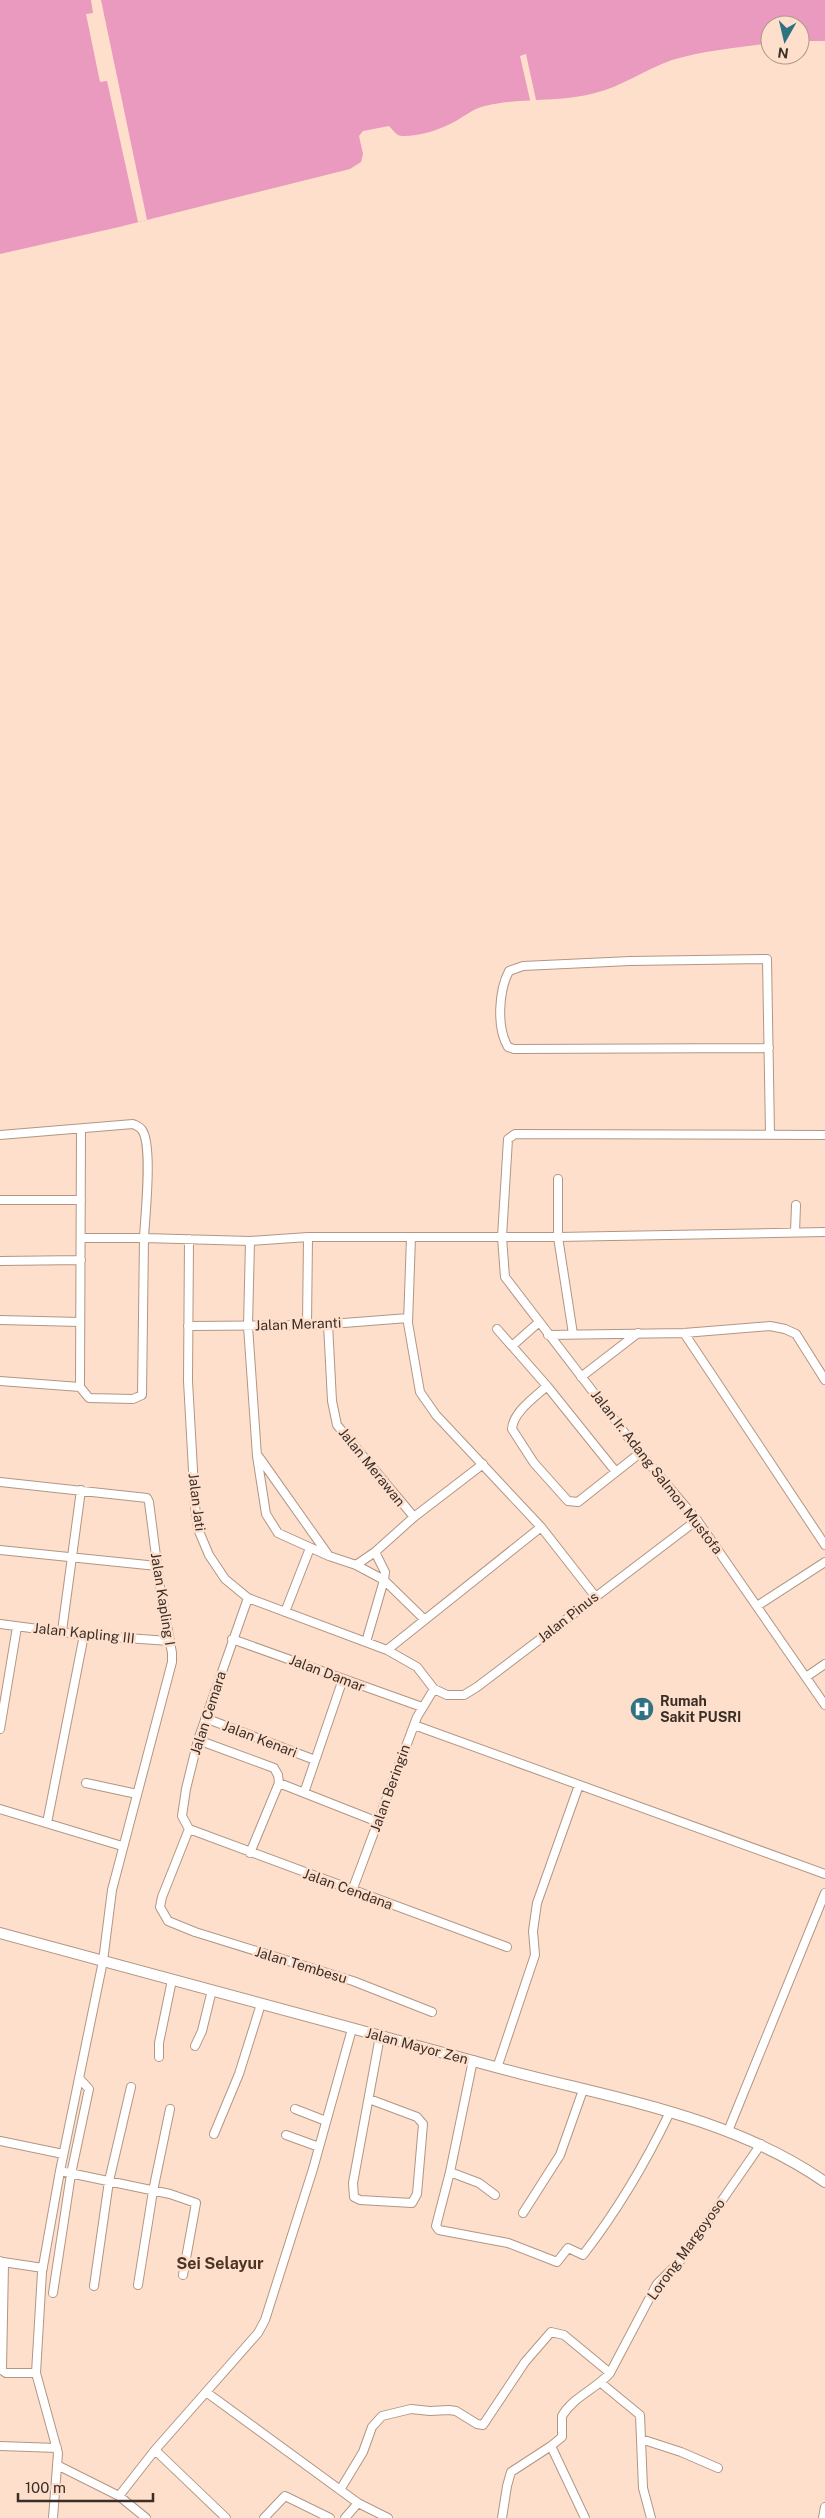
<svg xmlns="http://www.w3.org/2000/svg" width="825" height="2518" font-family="'Public Sans',sans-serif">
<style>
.water{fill:#ea99bf}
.pier{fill:#fddfcc}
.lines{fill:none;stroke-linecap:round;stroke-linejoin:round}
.minor-casing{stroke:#b29684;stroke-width:10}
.tertiary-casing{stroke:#b29684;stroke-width:12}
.minor{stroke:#fff;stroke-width:8}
.tertiary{stroke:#fff;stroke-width:10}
.labels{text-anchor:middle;stroke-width:5;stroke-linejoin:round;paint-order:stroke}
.street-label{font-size:14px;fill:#3a2e27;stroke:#fddfcc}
.poi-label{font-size:14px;font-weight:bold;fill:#3a2e27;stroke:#fddfcc;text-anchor:start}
.quarter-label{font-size:16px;font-weight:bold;fill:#4c3425;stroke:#fddfcc}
</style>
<rect width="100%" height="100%" fill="#fddfcc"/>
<!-- water -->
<path class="water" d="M0,0H825V41H800V25H770V43C737,48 704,50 672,60C646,69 623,86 595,93C559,103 522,97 485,106C472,109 464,117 452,123C439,130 419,136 404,136C397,137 394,131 389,126L363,131L359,136L363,154L361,162L350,169L119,227L0,254Z"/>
<!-- pier -->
<path class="pier" d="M91,0H101L147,220L138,222L107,81L100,82L86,14L93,13Z
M526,54L536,100V103H530V100L520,56Z"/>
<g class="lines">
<!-- minor casing -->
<g class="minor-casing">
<path id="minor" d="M769,1048L514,1049L508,1047C496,1027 499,990 509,971L523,966L630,961L767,959L770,1134
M81,1130L80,1387L89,1398L133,1399L142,1395L144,1238L250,1241L308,1237H558L825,1232
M0,1135L133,1124C137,1126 140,1127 142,1130C153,1145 145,1217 144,1238H81
M825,1135L515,1134L508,1139L502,1237L505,1277L640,1453L697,1520L825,1705
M558,1179V1237L573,1334
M0,1200H81
M795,1232L796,1205
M411,1237L408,1323L420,1392L436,1415L541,1527
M189,1239L188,1381L195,1506L198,1529L209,1555L225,1579L248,1598L387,1650L417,1667L434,1689L447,1695H464L477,1687L697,1520
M250,1241L248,1326L257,1456L266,1514L278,1533L329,1556L356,1565L384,1580L425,1620
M0,1261L81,1260
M0,1320L80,1322
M328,1324L332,1401L337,1425L414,1517
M307,1325L308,1237
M188,1326L318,1325L408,1318
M497,1329L547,1386L616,1472
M684,1333L825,1545
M548,1335L684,1333L770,1326L785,1329L796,1334L825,1380
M512,1346L538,1323
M581,1377L638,1333
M0,1381L80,1387
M547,1386C535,1397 513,1412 512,1429L534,1463L568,1501L578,1502L640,1453
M259,1457L329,1556
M0,1482L147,1498L149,1502L160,1587L172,1653V1662L112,1890L103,1961L60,2171L42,2272L36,2373L58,2453L53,2518
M0,1550L157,1566
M356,1565L375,1552L414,1517L483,1464
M757,1606L825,1562
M285,1612L310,1548
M0,1624L84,1635L169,1641
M62,1631L81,1490
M232,1639L422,1707
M366,1642L384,1580L385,1572L375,1552
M387,1650L541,1527L595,1596
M806,1677L825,1664
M205,1718L315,1760
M414,1725L825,1874
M0,1729L17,1627
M198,1740L274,1768L278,1775L279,1783
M86,1783L137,1794
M304,1793L343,1679
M0,1809L122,1846
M47,1823L84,1635
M189,1829L162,1897L160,1907L168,1921L195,1932L353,1981L432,2012
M189,1829L507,1947
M189,1829L182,1816L186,1789L198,1740L248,1598
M250,1853L279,1783L378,1822
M352,1891L417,1717L434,1689
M195,2046L202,2031L212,1990
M159,2057V2043L172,1980
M473,2060L450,2172L479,2183L495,2195
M497,2068L535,1955L533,1931L537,1903L579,1785
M369,2099L417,2117L423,2124L417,2194L412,2203L360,2200L354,2197L353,2183L380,2036
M295,2109L326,2121
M728,2131L825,1893
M214,2134L239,2074L261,2004
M286,2135L319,2147
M0,2141L63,2154
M60,2171L170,2194L196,2203L183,2275
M450,2172L436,2226L439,2230L508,2243L557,2262L568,2248L583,2255C617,2211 646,2162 670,2112
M523,2213L560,2155L583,2090
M0,2261L4,2264L2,2369
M3,2262L43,2268
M138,2285L153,2191L170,2109
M94,2286L109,2181L131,2087
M53,2293L71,2174L89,2089L79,2078
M0,2369L6,2373H36
M601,2383L640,2415L643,2488L651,2518
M206,2392L358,2503
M641,2439L681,2452L718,2468
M0,2446L57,2448
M155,2450L226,2518
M59,2466L119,2496L155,2450L258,2333L265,2320L313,2169L352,2029
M340,2490L363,2452L372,2427L382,2416L411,2409L430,2411L449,2410L456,2411L477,2424L483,2425L525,2362L551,2332L564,2335L610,2373
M119,2496L146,2518
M264,2518L285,2496L330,2518
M345,2518L358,2503L388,2518
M502,2518L507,2486L511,2472L551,2446
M585,2518L551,2446L562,2437V2416C573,2397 596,2389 610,2373L657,2284L680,2261L761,2144
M823,2518L825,2507"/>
</g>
<!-- tertiary casing -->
<g class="tertiary-casing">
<path id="tertiary" d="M0,1933C167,1978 333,2023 499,2068C610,2098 729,2115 825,2182"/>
</g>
<!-- minor -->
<use href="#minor" class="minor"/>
<!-- tertiary -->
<use href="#tertiary" class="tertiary"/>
</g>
<!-- icons -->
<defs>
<g id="hospital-disc" transform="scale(1.25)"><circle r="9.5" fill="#2f7383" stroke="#fddfcc"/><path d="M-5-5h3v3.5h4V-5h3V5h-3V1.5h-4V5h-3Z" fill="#fff"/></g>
</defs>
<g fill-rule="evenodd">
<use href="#hospital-disc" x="642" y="1709"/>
</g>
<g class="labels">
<!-- street labels -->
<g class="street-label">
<text transform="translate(298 1324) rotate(-2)" y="5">Jalan Meranti</text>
<text transform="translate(372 1467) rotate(51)" y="5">Jalan Merawan</text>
<text transform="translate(657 1472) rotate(52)" y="5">Jalan Ir. Adang Salmon Mustofa</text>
<text transform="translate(197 1502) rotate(83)" y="5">Jalan Jati</text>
<text transform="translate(163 1599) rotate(81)" y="5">Jalan Kapling I</text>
<text transform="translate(568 1617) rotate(-38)" y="5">Jalan Pinus</text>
<text transform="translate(84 1633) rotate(6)" y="5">Jalan Kapling III</text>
<text transform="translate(327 1673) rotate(21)" y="5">Jalan Damar</text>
<text transform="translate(208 1713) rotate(-72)" y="5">Jalan Cemara</text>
<text transform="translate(260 1739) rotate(21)" y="5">Jalan Kenari</text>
<text transform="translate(390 1788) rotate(-70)" y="5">Jalan Beringin</text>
<text transform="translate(348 1889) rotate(20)" y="5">Jalan Cendana</text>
<text transform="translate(301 1965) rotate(17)" y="5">Jalan Tembesu</text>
<text transform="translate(417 2046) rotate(15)" y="5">Jalan Mayor Zen</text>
<text transform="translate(686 2249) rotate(-54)" y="5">Lorong Margoyoso</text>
</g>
<!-- poi labels -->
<g class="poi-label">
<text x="660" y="1706">Rumah<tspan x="660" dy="16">Sakit PUSRI</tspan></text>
</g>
<!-- quarter labels -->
<g class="quarter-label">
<text x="220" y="2269">Sei Selayur</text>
</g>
</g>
<!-- north arrow -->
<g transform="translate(785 40) rotate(188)"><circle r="24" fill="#fddfcc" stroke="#af988a"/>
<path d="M0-4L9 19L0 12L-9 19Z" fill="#2f7383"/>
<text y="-8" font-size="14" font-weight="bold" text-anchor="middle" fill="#3a2e27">N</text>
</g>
<!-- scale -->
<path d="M18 2493v8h135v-8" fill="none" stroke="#3a2e27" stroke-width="2.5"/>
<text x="25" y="2493" font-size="15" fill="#3a2e27" stroke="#fddfcc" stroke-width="4" paint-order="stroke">100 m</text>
</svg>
